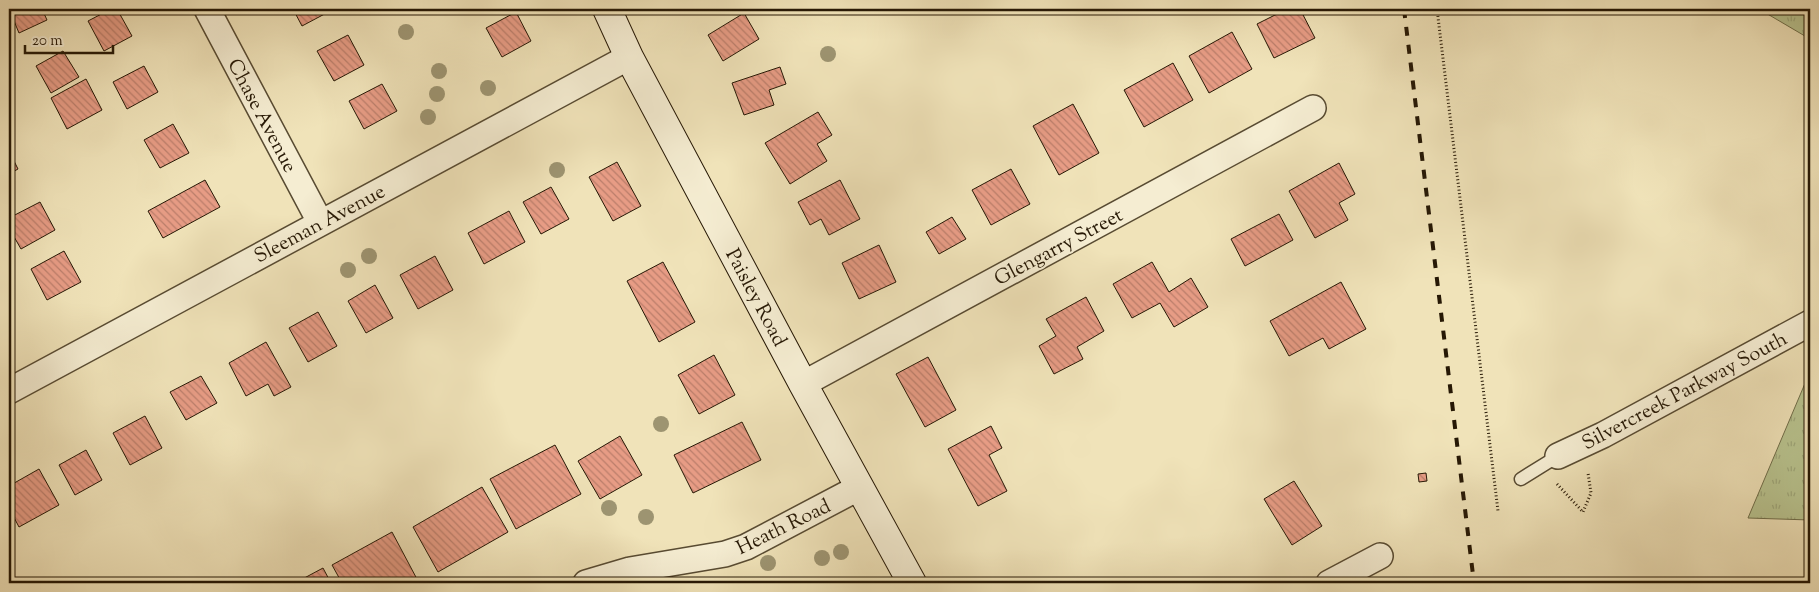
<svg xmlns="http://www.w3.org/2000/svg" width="1819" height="592" font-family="'Sorts Mill Goudy',serif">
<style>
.grass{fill:url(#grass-tufts);stroke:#706e4a}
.building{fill:url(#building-back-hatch);stroke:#261805}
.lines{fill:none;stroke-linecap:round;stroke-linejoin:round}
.lane-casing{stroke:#584b32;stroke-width:15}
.street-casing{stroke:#584b32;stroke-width:28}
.secondary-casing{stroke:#261805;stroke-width:30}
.path{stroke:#261805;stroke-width:3;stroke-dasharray:1 2.5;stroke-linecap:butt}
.lane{stroke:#f5edd2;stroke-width:12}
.street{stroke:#f5edd2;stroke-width:25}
.secondary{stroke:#f5edd2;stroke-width:28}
.rail{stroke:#261805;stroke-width:4;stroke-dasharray:9 9;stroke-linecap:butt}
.tree{fill:#9d9471}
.labels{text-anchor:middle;stroke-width:4;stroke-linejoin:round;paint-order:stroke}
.street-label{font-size:20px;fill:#261805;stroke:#f5edd2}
</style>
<defs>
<pattern id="grass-tufts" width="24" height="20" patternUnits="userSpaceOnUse" patternTransform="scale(1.25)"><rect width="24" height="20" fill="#b9c490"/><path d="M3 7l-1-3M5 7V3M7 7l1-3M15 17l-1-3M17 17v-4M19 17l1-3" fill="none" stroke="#9fa87b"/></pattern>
<pattern id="building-back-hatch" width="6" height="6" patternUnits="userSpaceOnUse" patternTransform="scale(1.25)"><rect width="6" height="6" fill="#e79c85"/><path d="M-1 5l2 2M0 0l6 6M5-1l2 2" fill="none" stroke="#bb7e6b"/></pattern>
</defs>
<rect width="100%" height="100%" fill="#f0e3b9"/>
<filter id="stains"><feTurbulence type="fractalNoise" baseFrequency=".004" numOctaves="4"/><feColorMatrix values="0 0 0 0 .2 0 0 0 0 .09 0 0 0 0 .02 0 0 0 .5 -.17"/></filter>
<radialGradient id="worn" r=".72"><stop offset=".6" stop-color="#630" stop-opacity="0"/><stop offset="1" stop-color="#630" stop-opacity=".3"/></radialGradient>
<!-- grass -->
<path class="grass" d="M1759,9H1810V39Z
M1810,379V520L1748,518L1806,381Z"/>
<!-- building -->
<path class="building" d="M9,9H42L47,20L19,33Z
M111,9H117L132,36L104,51L88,21Z
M293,9H334L302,26Z
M1287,9H1300L1315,38L1274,58L1257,24Z
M516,12L531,41L502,57L486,28Z
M744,13L759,39L723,61L708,35Z
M1232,32L1252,69L1209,93L1189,56Z
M348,35L364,65L334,81L317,51Z
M63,51L79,77L51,93L36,66Z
M1173,63L1193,100L1144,127L1124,90Z
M144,66L158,92L127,109L113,82Z
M780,67L786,84L769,90L774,105L744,115L732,83Z
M86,79L102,110L67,129L51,98Z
M382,84L397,111L364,129L349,101Z
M1073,104L1099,153L1059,175L1033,126Z
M818,112L832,135L817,144L827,161L790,184L765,143Z
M173,124L189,153L160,168L144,140Z
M9,151L18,169L9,174Z
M617,162L641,206L613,221L589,177Z
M1339,163L1355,194L1339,203L1348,220L1315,238L1289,191Z
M1011,169L1030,204L991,225L972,190Z
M205,180L220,207L163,238L148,211Z
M840,180L860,219L829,235L821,219L810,225L798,202Z
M551,187L569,219L541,234L523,202Z
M40,202L55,230L21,249L9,228V218Z
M509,211L525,242L484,264L468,233Z
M1279,214L1293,240L1245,266L1231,239Z
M952,217L966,239L939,254L926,232Z
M879,245L896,282L859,299L842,263Z
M64,251L81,282L47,300L31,269Z
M435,256L453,290L418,309L400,275Z
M663,262L695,322L659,342L627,281Z
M1152,262L1169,292L1191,278L1208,307L1174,327L1160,303L1132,318L1113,284Z
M1341,282L1366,329L1329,349L1323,338L1289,356L1270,321Z
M375,285L393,318L366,333L348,301Z
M1086,297L1104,331L1077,347L1083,359L1054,374L1039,346L1056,336L1046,319Z
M318,312L337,346L308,362L289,328Z
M266,342L291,387L274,396L268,384L246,396L229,363Z
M714,355L735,395L699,414L678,375Z
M928,357L956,410L925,427L896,374Z
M201,376L217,403L186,420L170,392Z
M145,416L162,448L130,465L113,433Z
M742,422L761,460L693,493L674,455Z
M991,426L1002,448L989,455L1007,491L978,506L948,449Z
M620,436L642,475L600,499L578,461Z
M555,445L581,494L516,529L490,479Z
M86,450L102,480L75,495L59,465Z
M39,469L59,505L19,527L9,508V486Z
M1426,473L1427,481L1419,482L1418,474Z
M1294,481L1322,526L1292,545L1264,499Z
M482,487L508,532L438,572L413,527Z
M392,532L418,581L414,583H342L332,565Z
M323,568L331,583H295Z"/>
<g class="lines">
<!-- lane casing -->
<g class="lane-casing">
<path id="lane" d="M1521,479L1558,456"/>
</g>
<!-- street casing -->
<g class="street-casing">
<path id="street" d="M207,9L320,222
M803,384L1313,108
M9,391L629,57
M1558,456L1603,435L1810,323
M586,583L630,570L725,554L746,547L860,487
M1329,583L1380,556"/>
</g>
<!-- secondary casing -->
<g class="secondary-casing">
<path id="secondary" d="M607,9L629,57L803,384L912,583"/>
</g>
<!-- path -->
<path class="path" d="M1437,9L1498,511
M1557,484L1583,512L1591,493L1588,473"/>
<!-- lane -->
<use href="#lane" class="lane"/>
<!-- street -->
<use href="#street" class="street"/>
<!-- secondary -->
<use href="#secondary" class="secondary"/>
<!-- rail -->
<path class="rail" d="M1404,9L1474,583"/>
</g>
<!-- trees -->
<g class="tree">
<circle cx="406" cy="32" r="8"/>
<circle cx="828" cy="54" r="8"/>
<circle cx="439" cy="71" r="8"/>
<circle cx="488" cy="88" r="8"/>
<circle cx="437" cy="94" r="8"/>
<circle cx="428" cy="117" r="8"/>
<circle cx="557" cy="170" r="8"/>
<circle cx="369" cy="256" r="8"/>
<circle cx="348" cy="270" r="8"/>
<circle cx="661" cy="424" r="8"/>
<circle cx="609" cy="508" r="8"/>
<circle cx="646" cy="517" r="8"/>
<circle cx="841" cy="552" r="8"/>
<circle cx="822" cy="558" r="8"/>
<circle cx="768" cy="563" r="8"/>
</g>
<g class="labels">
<!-- street labels -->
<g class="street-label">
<text transform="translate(263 115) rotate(62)" y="7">Chase Avenue</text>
<text transform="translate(319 223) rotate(-28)" y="7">Sleeman Avenue</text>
<text transform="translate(1058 246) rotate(-28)" y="7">Glengarry Street</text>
<text transform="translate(757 297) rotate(62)" y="7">Paisley Road</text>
<text transform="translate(1684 390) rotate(-28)" y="7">Silvercreek Parkway South</text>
<text transform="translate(783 526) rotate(-26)" y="7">Heath Road</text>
</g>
</g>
<!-- margin -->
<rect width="1819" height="592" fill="none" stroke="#f0e3b9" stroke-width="30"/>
<rect x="10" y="10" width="1799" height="572" fill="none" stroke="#261805" stroke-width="2.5"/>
<rect x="15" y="15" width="1789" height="562" fill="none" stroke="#261805"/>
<!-- scale -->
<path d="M25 45v8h88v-8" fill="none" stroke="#261805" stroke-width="2.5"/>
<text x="32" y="45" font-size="15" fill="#261805" stroke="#f5edd2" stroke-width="4" paint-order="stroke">20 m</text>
<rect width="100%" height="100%" filter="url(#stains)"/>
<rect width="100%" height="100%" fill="url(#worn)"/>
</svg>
